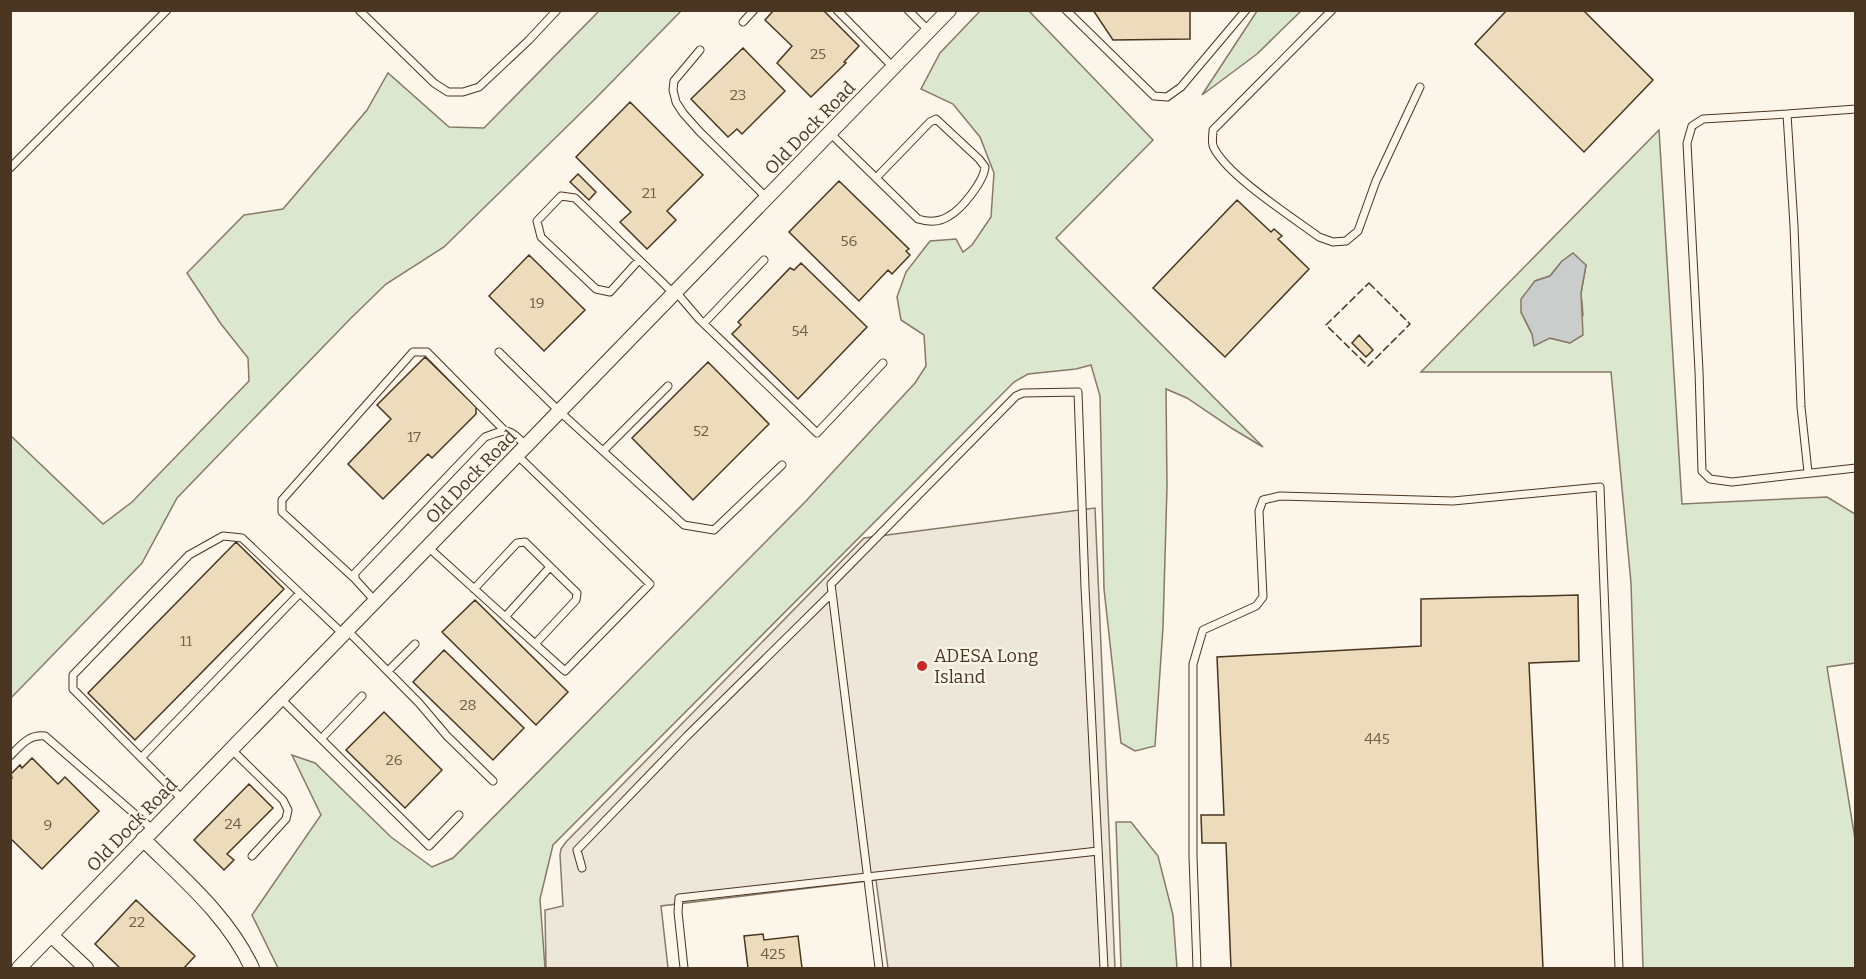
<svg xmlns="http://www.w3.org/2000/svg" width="1866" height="979" font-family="Bitter,serif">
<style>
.green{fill:#dce7d0;stroke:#887966;stroke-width:1.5;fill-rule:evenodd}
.parking{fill:#ede7d9;stroke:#887966;stroke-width:1.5}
.water{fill:#c9cecd;stroke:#887966;stroke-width:1.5}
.building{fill:#ecdcbc;stroke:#4a3520;stroke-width:1.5}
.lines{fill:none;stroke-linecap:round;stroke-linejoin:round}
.lane-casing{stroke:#4a3520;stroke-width:9}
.street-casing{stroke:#4a3520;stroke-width:16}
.lane{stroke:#fbf6e9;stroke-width:7}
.street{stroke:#fbf6e9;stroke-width:14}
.fence{stroke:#4a3520;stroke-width:1.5;stroke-dasharray:8 3;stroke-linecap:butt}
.poi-dot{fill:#c62828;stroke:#fbf6e9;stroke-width:2}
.labels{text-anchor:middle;stroke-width:4.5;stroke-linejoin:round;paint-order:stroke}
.number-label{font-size:15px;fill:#725f47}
.street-label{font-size:18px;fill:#4a3520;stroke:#fbf6e9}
.poi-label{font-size:18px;fill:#4a3520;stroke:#fbf6e9;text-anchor:start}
</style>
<rect width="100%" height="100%" fill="#fbf6e9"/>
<!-- green -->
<path class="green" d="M981,10L1029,11L1153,140L1056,238L1263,447L1233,429L1187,398L1166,389L1167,487L1163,627L1155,746L1135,751L1121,743L1104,589L1100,396L1091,365L1076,369L1028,374L1014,382L553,845L540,899L545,968H278L252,915L321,815L292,755L315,763L391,837L432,867L453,858L806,501L915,383L926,366L924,335L901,320L897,297L906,272L930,241L956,239L963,252L972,245L991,217L994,173L980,137L953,104L921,89L940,53Z
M599,11H681L595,99L444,247L386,284L351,318L177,498L142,563L11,698V436L103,524L132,502L249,381L248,358L221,324L187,273L244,215L283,209L367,110L388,73L449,127L484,128Z
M1257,11H1301L1257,54L1202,95Z
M1659,130L1682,504L1827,497L1855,514V663L1827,667L1855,839V968H1643L1631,583L1611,372H1421ZM1562,261L1586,265L1581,293L1583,315L1570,343L1532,334L1521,312L1529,290L1535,281L1550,276Z
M1116,822H1131L1158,856L1173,915L1177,968H1121Z"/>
<!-- parking -->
<path class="parking" d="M1095,508L1115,968H888L876,880L661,906L668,968H546L545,910L563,906L560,855L561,849L566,842L864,538Z"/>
<!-- water -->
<path class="water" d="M1573,253L1586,265L1581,293L1583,335L1570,343L1550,338L1534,346L1532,334L1521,312V299L1535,281L1550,276L1562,261Z"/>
<!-- building -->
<path class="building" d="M774,10H823L859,46L844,62L846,63L811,97L777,63L792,46L765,20Z
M1093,10H1190V39L1113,40Z
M1507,10H1583L1653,80L1584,152L1475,44Z
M743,48L785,91L742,134L737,129L728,137L691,99Z
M630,102L703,175L667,211L676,220L647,249L620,222L631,212L576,157Z
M578,174L596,192L589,200L570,182Z
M839,181L909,249L906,251L910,255L892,274L888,270L859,301L789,232Z
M1237,200L1271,232L1274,229L1282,236L1278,239L1309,269L1225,357L1153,288Z
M529,255L585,310L544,351L489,296Z
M801,263L867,327L798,399L732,334L741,325L738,322L790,268L794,270Z
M1359,335L1373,350L1366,357L1352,343Z
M425,357L476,407V414L432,458L428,454L383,499L348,464L391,419L377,405Z
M708,362L769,424L693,500L632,438Z
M236,542L284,589L135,740L88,693Z
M1578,595L1579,661L1529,663L1543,968H1231L1226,843H1202L1201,815H1224L1217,657L1421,646V599Z
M475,600L568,692L536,725L442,632Z
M444,650L524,728L493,760L413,682Z
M384,712L442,770L405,808L346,750Z
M32,758L58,784L65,777L99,811L42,869L10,838V779L12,778L11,774L20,765L22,768Z
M249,784L273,808L227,854L234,860L224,870L194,840Z
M136,900L195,956L184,968H120L95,944Z
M763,934L764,940L798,936L802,968H748L744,936Z"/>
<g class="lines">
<!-- lane casing -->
<g class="lane-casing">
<path id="lane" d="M359,10L434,83L448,92H463L479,87L529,40L557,10
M837,10L894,68
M908,10L929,31
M1066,10L1154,96L1167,97L1181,87L1246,10
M1332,10L1213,130C1213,136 1211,143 1214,148C1228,176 1292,217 1319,237L1333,242L1346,241L1358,231L1376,181L1420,87
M743,22L754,10
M700,50L674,81L673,90L676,102L683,113L699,131L767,198
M1787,114L1856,109
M830,133L918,219C928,222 940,222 949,216C962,209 984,181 985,167L979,159L936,119L930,122L876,178
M10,168L167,10
M639,260L610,292L596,289L541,237L537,221L561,196L575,198L661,281L674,294
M676,292L699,319L817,433L883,363
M704,323L764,260
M499,352L559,411L684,525L714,530L782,465
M603,451L668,386
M1808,472L1801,407L1794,226L1787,114L1703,119L1692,126L1687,143L1699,371L1702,471L1710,479L1732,482L1856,468
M428,547L565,671L650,584L517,455
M355,579L282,512V500L413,352H427L504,430
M474,589L517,543L525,542L577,593L576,600L535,644
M375,601L355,579V573L485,437C508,428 509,428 526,446
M505,617L550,567
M347,630L419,703L447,736L493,781
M388,671L415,644
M280,698L429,846L459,815
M321,739L362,696
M231,749L283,800L288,810L286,819L252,856
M10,756C21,745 29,734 45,736L152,829
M141,758L300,593
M182,799L73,689V675L189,555L223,536L242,538L343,634
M582,868L577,850L687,736L832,593
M684,968L678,912L679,898L1098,851
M879,968L831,584L1016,396L1023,393L1078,392L1085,587L1104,968
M1197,968L1193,857V664L1203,630L1256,606L1263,597L1259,511L1263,500L1280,496L1453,501L1600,487L1619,968"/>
</g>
<!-- street casing -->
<g class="street-casing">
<path id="street" d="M143,839C183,879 228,916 252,968
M51,935L86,968
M19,968L949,10"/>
</g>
<!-- lane -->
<use href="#lane" class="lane"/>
<!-- street -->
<use href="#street" class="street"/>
<!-- fence -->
<path class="fence" d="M1369,283L1410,324L1368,366L1326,325Z"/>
</g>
<!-- markers -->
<circle class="poi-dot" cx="922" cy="666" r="6"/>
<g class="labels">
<!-- number labels -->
<g class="number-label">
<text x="818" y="59">25</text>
<text x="738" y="100">23</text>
<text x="649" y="198">21</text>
<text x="849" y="246">56</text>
<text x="537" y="308">19</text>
<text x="800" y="336">54</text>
<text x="701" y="436">52</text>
<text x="414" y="442">17</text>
<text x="186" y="646">11</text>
<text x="468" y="710">28</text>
<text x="1377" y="744">445</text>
<text x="394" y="765">26</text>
<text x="233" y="829">24</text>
<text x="48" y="830">9</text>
<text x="137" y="927">22</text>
<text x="773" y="959">425</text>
</g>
<!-- street labels -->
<g class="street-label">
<text transform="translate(810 128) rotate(-46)" y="6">Old Dock Road</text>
<text transform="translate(471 477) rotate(-46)" y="6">Old Dock Road</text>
<text transform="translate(132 825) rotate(-46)" y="6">Old Dock Road</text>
</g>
<!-- poi labels -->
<g class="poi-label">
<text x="934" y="662">ADESA Long<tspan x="934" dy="21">Island</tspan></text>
</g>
</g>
<!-- border -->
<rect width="1866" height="979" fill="none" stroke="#4a3520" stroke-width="24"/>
</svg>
